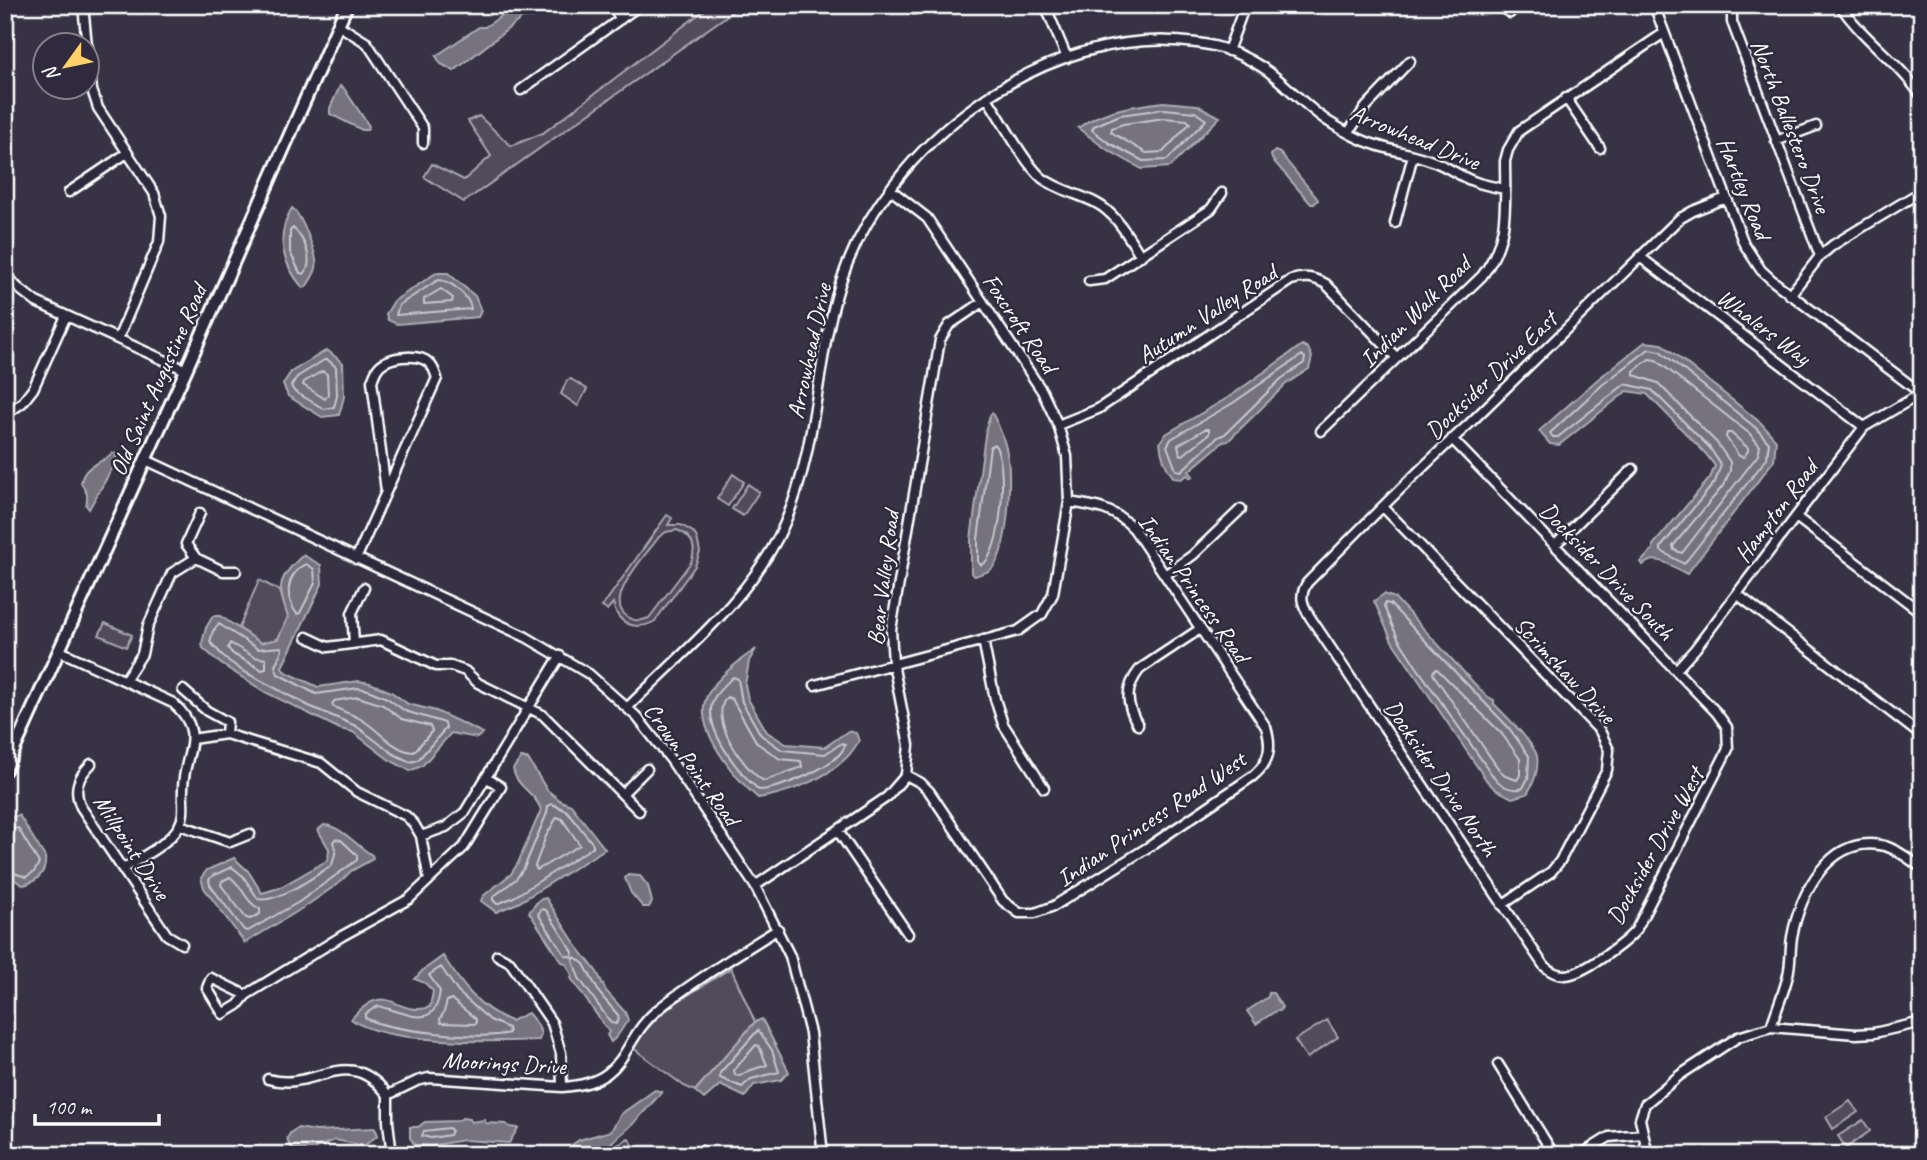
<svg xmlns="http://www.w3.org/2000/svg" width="1927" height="1160" font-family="Caveat,sans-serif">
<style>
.green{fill:#514c5c;stroke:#a8a6ae;stroke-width:2;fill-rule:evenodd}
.water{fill:#76737f;stroke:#adabb2;stroke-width:2}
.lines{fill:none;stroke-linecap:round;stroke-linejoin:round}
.shore{stroke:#c8c7cc;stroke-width:2}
.minor-casing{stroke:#fff;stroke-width:13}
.major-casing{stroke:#fff;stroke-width:16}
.minor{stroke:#2f2a3d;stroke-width:8}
.major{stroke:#2f2a3d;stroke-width:10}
.labels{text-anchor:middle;stroke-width:5;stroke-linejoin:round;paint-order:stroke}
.street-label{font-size:24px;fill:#fff;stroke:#2f2a3d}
</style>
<rect width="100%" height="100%" fill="#373345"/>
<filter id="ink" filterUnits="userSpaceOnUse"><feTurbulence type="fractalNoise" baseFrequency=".0143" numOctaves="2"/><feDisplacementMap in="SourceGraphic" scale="14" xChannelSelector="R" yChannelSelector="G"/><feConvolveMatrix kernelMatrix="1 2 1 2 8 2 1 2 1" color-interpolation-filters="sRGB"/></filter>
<g filter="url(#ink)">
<!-- green -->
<path class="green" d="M711,5H742L464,202L424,177L432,164L464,180L491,156L468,121L479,116L511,146L543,133Z
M571,379L587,389L578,406L561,394L567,380Z
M733,474L744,482L728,506L717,499Z
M748,484L759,492L743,516L732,509Z
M667,515L672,518L668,525H681L693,532L697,538L700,552L695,566L655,621C636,632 617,624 613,603L607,610L602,607ZM677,530C692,536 697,547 691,562L649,618C642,621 635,622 628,617C601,601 647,554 659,537L666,532Z
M259,580L280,591L288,617L278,639L261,643L239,628Z
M105,623L132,635L126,647L99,635Z
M731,968L755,1022L695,1091L684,1086L633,1048L649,1024L674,1004Z
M1327,1020L1338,1037L1307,1058L1295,1040Z
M1850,1101L1858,1112L1833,1129L1826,1117Z
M1863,1120L1870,1131L1846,1148L1838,1136Z
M628,1138L641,1155H604Z"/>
<!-- water -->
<path class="water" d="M510,5H537L539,13L533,18H522L454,71L441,64L436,56L479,27H485L510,10Z
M340,86L343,87L369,126L367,130H362L330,114V108Z
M1163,102L1197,105L1220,117L1170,167L1142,169L1106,149L1078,128C1103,109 1133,106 1163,102Z
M1275,151L1280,153L1317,198L1318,200L1314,204H1311L1272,159L1271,155Z
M292,208C300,213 319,256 316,268C315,274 309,282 306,287L303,288C282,264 275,236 292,208Z
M436,273H448L475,296L481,311L478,317L397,324L388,320L386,314L394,301Z
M1645,342L1662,344L1761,423L1776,440L1774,460L1687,574C1672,567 1658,553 1643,565L1641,562L1653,549V545L1710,478L1715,466L1705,453L1647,394L1627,391L1559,445L1550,444L1539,431L1598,379Z
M1302,345L1308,348L1312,357L1309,369L1286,384L1228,441L1223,442L1189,471L1193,476L1191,478L1187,475L1181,479L1174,478C1166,469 1161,455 1160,442L1166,434L1229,397Z
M327,350L343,363L344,397L339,415L322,417L288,396L283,384L291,372Z
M992,413C1000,427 1006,444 1008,459C1011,481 1009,556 990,570C986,573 979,574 975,576L971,573V539L986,428L990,415Z
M113,453H116V462L89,509L86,505C89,494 86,492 81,483C83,465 101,464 113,453Z
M303,555L321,565L322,584L285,661L282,667L284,671L318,687L359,681L370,683L391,692L408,704L436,711L483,733L477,738L451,733L422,766L410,771L388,759L353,732L340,729L265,692L221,664L203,648L202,643L206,628L213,616H220L261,643L278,639L288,617C277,584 277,580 303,555Z
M1384,594L1395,598L1485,695L1494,700V704C1504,714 1534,743 1537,756C1539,770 1534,783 1527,794L1512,798L1495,789L1487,781L1392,641L1374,601Z
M756,649L749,661L745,685L748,699L767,732L786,744L825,747L848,731L856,733L859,741C855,747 851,754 845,759C824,780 786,794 758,798C736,779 690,726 708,694C717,678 740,659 756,649Z
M521,758L528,759L547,790L561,801L571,805L605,849L518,903L496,912L481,901L483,896L511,874L518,863L541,810C536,793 516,787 513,769Z
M19,815L45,857C47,872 37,882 23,885L5,874V829L11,817Z
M324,825C342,826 356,846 372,855L373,859L351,871L339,883L303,908L245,943L204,888L201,878L207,870L234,858L248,871L262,893L279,888L328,860L329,849L318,830Z
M628,875L640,876L648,886L652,902L649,907H643L631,893L625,878Z
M546,898L576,945L597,972L606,991L625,1012L628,1020C622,1028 619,1036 611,1042L607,1035L609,1032L571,978L572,975L567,965L561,961L529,912L539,900Z
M443,956C461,984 479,1009 511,1021L528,1013L538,1025L541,1034L539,1040C496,1042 384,1045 351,1019C389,977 394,1018 430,1007L433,991L425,983L415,979L422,971Z
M1269,993H1273L1282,1007L1280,1011H1276L1256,1024L1247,1011L1268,997Z
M762,1019L789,1072L781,1080L754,1085L745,1097L720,1085L704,1099L695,1091L755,1022Z
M655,1090L662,1092L633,1124L609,1145L595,1155H582L572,1145L579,1140L611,1131L621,1114Z
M462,1118L469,1119L471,1122L485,1120V1123L506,1124L510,1127L518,1128L509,1143L463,1140L431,1146L415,1145L410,1138V1127H418L425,1122L458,1121Z
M298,1128L317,1131L375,1128L378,1135L364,1146L335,1140L313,1149H293C283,1140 288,1133 298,1128Z"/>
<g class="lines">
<!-- shore -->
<path class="shore" d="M1164,109L1195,112L1206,120L1167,160L1143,161L1109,143L1092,130L1094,126L1120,115Z
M1164,118L1187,120L1190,123L1163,152L1146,153L1111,132L1112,128L1123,124Z
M293,228C304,238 315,261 304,274L300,273L290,252V231Z
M438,280C451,280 470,297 471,309L396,315L399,305Z
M441,289L453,298L452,302L424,304V299Z
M1649,349L1660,351L1756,428L1769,443L1767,458L1684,564L1661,551V547L1715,482L1721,465L1710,448L1652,390L1625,384L1558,437H1553L1550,433L1602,385Z
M1302,355L1305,358L1304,363L1281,379L1225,434L1218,437L1181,471L1176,470L1167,446L1171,439L1233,403Z
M1649,359L1656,360L1750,434L1760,446L1758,455L1682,553L1674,550L1673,546L1723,486L1730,471V462L1717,443L1658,383L1634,375V371Z
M324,360H328L336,367L337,396L334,407L324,409L294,391L291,386L297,377Z
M322,371L327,374L328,395L325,399L303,385L304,382Z
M1205,429H1209V434L1183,455L1180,454L1178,445Z
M1727,433H1731L1748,448V451L1744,457L1739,456L1726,437Z
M994,444C1009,460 1002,557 981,565L978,562V539L990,447Z
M306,564L314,569L315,583L300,613L297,614C284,597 286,574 306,564Z
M1385,603L1390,604L1509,728L1529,756L1528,778L1523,788C1510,792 1501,786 1493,776L1416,666L1398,638L1384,607Z
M219,624L258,649L281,647L282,650L275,666L278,674L316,694L359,688L368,690L387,698L405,711L445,723L446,728L418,760L410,762L392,753L356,726L309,706L243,671L226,659L210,642L213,631Z
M230,643L254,657L266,659V669L262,670L233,654L228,648Z
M1437,669L1502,734L1520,759V775L1517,780L1505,776L1500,771L1433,674L1434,670Z
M733,677L738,679L742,702L761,735L782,750L825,754L842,743L845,745C840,765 779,790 759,790C739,773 700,726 714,698C718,691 727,683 733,677Z
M358,697L383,705L402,719L430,726L432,731L414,752C395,752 378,729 362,720C353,714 341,712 332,705L334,701Z
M727,697L732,699L757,743L780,759L801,761L802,767L764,781C745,771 707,718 727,697Z
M552,804L567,811L593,844V847L514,897L497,904L493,900V897L516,879L524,868L547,813L548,806Z
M557,817L562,819L580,845L537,870L535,866L546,836Z
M5,830L18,828L39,863L34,872L26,877L5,870
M335,839L341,840L357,855V860L299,902L248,931L244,930L210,885L209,880L212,876L232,867L243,876L258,899C278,903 315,876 332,865L336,850L333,842Z
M230,877C243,886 245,902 260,909V914L250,919L246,918L221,885L222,881Z
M542,909L546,910L573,952L572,957L565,955L538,914Z
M575,957L584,964L600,994L618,1015L619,1019L616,1024L611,1023L579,978L573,961Z
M441,967L458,992L490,1020L508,1028L509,1033C481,1040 390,1031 365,1018V1014L378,1006C406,1012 435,1033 440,991L429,975Z
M451,999L476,1019V1024L441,1023L440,1019L444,1012L447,1001Z
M758,1030L772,1050L779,1072L751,1079L742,1087L720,1078V1073Z
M756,1045L759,1046L767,1065L748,1071L740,1076L735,1075L734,1070Z
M449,1128L452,1131L450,1135L431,1138L422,1136L424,1131Z"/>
<!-- minor casing -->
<g class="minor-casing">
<path id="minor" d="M83,5L87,46
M611,5L621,19
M1045,5L1067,58
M1499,5L1510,13
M1654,5L1744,244L1761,270L1773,281L1922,394
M1732,5V22L1820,256
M1840,5C1864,41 1898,61 1922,97
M914,9L918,5
M338,25L367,43L423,128V143
M88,47L92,90L98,108L154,193L161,216L159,242L118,339
M1228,51L1245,5
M521,90L640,5
M987,98C1002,120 1023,161 1042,178C1058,190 1079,194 1096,203C1117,214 1128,237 1141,256
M1566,98L1600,148
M1348,133L1366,107L1410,61
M1776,141L1816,126
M69,192L127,153
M1395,223L1413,155
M1640,257L1864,427
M5,273L17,287L36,302L186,370
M1089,281L1105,279L1211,209L1222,193
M1790,295L1820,256L1833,245L1922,191
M5,415L22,403L33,389L66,316
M1058,425L1098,409L1291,280C1305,276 1313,277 1326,284L1397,358
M1321,431L1482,276C1510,239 1505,204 1505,161L1508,150L1519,131L1664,33
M1452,439L1716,712L1727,727L1728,749L1636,930C1625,943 1581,976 1564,975C1556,975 1550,971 1544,966L1310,617C1302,604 1299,596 1307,583C1360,529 1413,475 1469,424L1679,219L1693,211L1726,198
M146,460L526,637L589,674L637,717L671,760L755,886L790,956L810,1033L823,1155
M1383,507L1600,731L1609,750L1607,770L1560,861L1551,872L1502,905
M1796,517L1922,613
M1555,545L1633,469
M196,558L186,544L200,513
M196,558L223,571H236
M356,559L437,378C435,373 434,367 429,363C420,354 396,356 385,362C377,366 375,373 372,381L386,491
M1165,575L1193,555L1241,509
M1737,594L1922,736
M307,637L328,647L381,640L436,666H451L465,671L478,683L543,715L639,811
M983,640L995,699L1003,724L1044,788
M354,643L352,613L364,588
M60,651L173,703C208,734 183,754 183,789C182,802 186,814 179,826C168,845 141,857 123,869
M1676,670L1695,649L1864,427L1922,393
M125,680L142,654L148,626L172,573L196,558
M815,685L1018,631L1042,614L1053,594L1069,502L1067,456L1058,425L1042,391L927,218L891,190
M183,690L207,711L227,722L226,734
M627,708C681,654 753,596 784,525C818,449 815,363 840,284C885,144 1047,21 1197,43C1222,46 1248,57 1269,72C1290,88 1307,108 1329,122C1344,131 1359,140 1376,145C1394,151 1414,154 1432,161C1447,166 1459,176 1473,181C1483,185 1494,187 1505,189
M1138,725C1126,704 1124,689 1140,669L1200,629
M192,739L226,734L321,763L357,792L406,816L414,824L421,836L429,880L409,899L342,936L246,995L211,978L207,988L223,1014L238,1005L246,995
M91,764C78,777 73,789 81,807L167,935L182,944
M906,775L921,783L929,791L1003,901L1019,913H1035L1054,906L1150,846L1253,776C1270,762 1272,747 1266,727L1134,529C1115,509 1096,506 1069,502
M622,794L647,769
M180,825L230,842L250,834
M838,831L908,934
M421,836L446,827L465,812L560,656
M429,880L464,847L501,787L487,778
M755,886L887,797L906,775L909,745L893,663L891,630L940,340L949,325L983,302
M497,955L510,962L552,1023L561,1053L562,1087
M1771,1027C1776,1010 1784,993 1788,975C1791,963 1790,950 1792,937C1800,893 1830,833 1885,846C1899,850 1910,860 1922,868
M1498,1064L1554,1155
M268,1079C316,1093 347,1042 388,1095
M388,1095L417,1081L429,1078L562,1087C632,1083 618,1040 661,1007C698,978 739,954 778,929
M388,1095V1122L392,1155
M701,1151L703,1155
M1580,1155L1609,1137L1643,1134
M1648,1155L1640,1119L1645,1104L1680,1075L1738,1037L1771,1027L1856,1034L1874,1033L1922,1022"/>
</g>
<!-- major casing -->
<g class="major-casing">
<path id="major" d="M5,770L186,370L347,5"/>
</g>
<!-- minor -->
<use href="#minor" class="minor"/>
<!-- major -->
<use href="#major" class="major"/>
</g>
</g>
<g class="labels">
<!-- street labels -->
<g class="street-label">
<text transform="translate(1791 126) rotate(69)" y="8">North Ballestero Drive</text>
<text transform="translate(1415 137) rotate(22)" y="8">Arrowhead Drive</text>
<text transform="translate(1744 188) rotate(68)" y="8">Hartley Road</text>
<text transform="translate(1415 312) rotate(-45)" y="8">Indian Walk Road</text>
<text transform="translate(1207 314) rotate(-33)" y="8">Autumn Valley Road</text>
<text transform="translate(1020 323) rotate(56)" y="8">Foxcroft Road</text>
<text transform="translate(1764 327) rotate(37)" y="8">Whalers Way</text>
<text transform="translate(809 351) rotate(-78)" y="8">Arrowhead Drive</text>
<text transform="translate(1491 375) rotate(-44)" y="8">Docksider Drive East</text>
<text transform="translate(158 380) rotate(-66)" y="8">Old Saint Augustine Road</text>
<text transform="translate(1776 511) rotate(-53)" y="8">Hampton Road</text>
<text transform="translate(1607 571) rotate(46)" y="8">Docksider Drive South</text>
<text transform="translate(883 578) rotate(-83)" y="8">Bear Valley Road</text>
<text transform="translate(1194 588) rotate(55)" y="8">Indian Princess Road</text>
<text transform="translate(1565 670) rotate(47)" y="8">Scrimshaw Drive</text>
<text transform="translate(692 764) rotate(54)" y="8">Crown Point Road</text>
<text transform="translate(1441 778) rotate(56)" y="8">Docksider Drive North</text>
<text transform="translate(1151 819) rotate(-34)" y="8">Indian Princess Road West</text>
<text transform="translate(1655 846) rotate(-61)" y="8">Docksider Drive West</text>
<text transform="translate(132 847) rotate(57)" y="8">Millpoint Drive</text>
<text transform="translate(504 1063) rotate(3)" y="8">Moorings Drive</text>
</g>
</g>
<!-- margin -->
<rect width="1927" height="1160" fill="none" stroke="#2f2a3d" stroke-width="28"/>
<rect x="14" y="14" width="1899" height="1132" fill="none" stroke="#fff" stroke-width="2.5" filter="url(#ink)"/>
<!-- north arrow -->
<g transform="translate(66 66) rotate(237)"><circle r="33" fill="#2f2a3d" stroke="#827f8b" stroke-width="2"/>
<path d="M0-5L12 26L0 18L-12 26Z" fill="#ffd166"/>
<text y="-10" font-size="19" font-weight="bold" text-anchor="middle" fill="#ffffff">N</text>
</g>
<!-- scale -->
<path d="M35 1114v10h124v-10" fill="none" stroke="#ffffff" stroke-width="3.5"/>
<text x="46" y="1114" font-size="21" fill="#ffffff" stroke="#2f2a3d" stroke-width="5" paint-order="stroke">100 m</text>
</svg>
